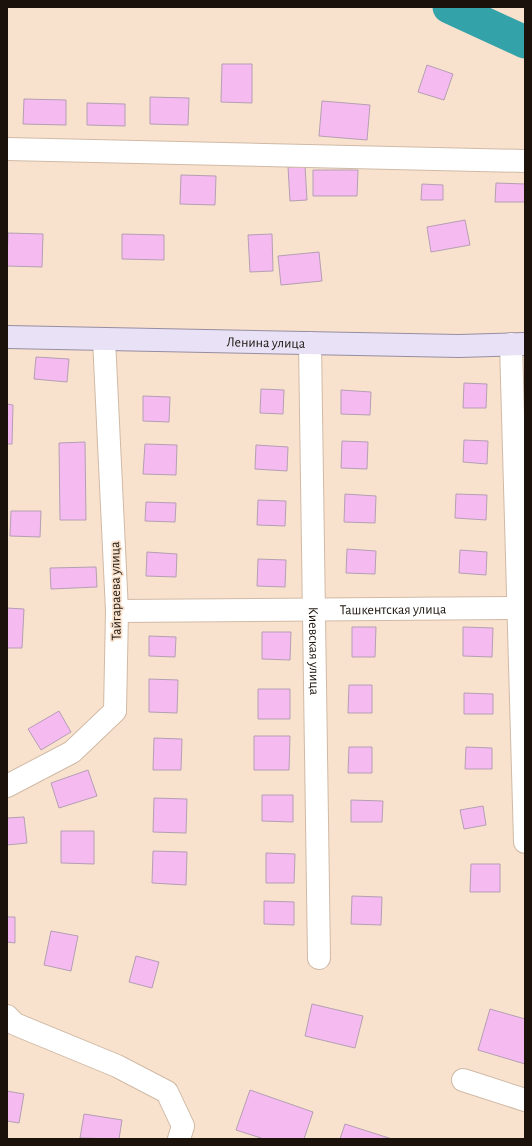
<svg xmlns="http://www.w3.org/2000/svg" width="532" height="1146" font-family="'Alegreya Sans',sans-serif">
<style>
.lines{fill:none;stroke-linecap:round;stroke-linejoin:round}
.river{stroke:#34a2a9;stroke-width:33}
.building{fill:#f5bbf1;stroke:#b49fb3}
.minor-casing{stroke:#d0baa6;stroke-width:24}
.major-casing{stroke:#978da1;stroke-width:24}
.minor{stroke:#fff;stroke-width:22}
.major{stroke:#e9e2f7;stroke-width:22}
.labels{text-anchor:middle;stroke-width:3.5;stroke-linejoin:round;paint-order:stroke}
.street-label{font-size:14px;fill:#1a120b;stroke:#f9e2cd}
</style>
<rect width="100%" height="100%" fill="#f9e2cd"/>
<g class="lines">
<!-- river -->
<path class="river" d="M449,7L525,42"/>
</g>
<!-- building -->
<path class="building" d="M222,64H252V103L221,102Z
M427,65L453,74L444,100L418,92Z
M150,97L189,98L188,125L150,124Z
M24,99L66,100V125L23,124Z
M322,101L370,105L367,140L319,136Z
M87,103L125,104V126L87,125Z
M305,166L307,200L290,201L288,167Z
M313,170H358L357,196H313Z
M181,175L216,176L215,205L180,204Z
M496,183L525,184V202H495Z
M422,184L443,185V200H421Z
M465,220L470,245L431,252L427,227Z
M8,233L43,234L42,267L7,266Z
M122,234L164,235V260L122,259Z
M272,234L273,271L250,272L248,235Z
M319,252L322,281L281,285L278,256Z
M36,357L69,359L67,382L34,379Z
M464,383L487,384L486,408H463Z
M261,389L284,390L283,414L260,413Z
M341,390L371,392L370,415L341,414Z
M143,396L170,397L169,422L143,421Z
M7,404L13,405L12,444H7Z
M464,440L488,441L487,464L463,462Z
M342,441L368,442L367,469L341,468Z
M85,442L86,520H60L59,443Z
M145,444L177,445L176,475L143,474Z
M256,445L288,447L287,471L255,469Z
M345,494L376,496L375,523L344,522Z
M456,494L487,495L486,520L455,518Z
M258,500L286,501L285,526L257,525Z
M146,502L176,503L175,522L145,521Z
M11,511H41L40,537L10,536Z
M347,549L376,551L375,574L346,573Z
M460,550L487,552L486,575L459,573Z
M147,552L177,554L176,577L146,576Z
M258,559L286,560L285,587L257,586Z
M96,567L97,587L51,589L50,568Z
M7,608L24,609L22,648H7Z
M352,627H376L375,657H352Z
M463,627L493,628L492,657L463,656Z
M262,632H291L290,660L262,659Z
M149,636L176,637L175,657L149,656Z
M149,679L178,680L177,713L149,712Z
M349,685H372V713H348Z
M258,689H290V719H258Z
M464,693L493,694V714H464Z
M59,711L71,732L41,750L28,729Z
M254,736H290L289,770H254Z
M154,738L182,739L181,770H153Z
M349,747H372V773H348Z
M466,747L492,748V769H465Z
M88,770L97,796L59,808L51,783Z
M262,795H293V822L262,821Z
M154,798L187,799L186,833L153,832Z
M351,800L383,801L382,822H351Z
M483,806L486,825L464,829L460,810Z
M24,817L27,843L7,845V818Z
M61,831H94V864L61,863Z
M153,851L187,852L186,885L152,883Z
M266,853L295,854L294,883H266Z
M471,864H500V892H470Z
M352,896L382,897L381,925L351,924Z
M264,901L294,902V925L264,924Z
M7,917H15V943L7,942Z
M51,931L78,936L71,971L44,965Z
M136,956L159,962L152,988L129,982Z
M312,1004L363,1016L355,1048L305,1036Z
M490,1009L525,1019V1064L478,1050Z
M250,1090L313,1112L304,1139H264L236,1130Z
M7,1091L24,1094L19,1123L7,1121Z
M84,1114L122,1120L119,1139L80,1138Z
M345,1124L392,1139H340Z"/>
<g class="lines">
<!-- minor casing -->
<g class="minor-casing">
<g id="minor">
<path d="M7,149L525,161"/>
<path id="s1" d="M310,343L319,958"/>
<path d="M511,344L525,842"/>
<path id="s2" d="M117,611L525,608"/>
<path d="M7,786L72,752L115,711L117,611L104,339"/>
<path d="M7,1016L15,1024L117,1066L167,1092L183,1126L179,1139"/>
<path d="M463,1080L525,1100"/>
</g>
</g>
<!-- major casing -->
<g class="major-casing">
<g id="major">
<path id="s3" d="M7,337L459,346L525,344"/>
</g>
</g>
<!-- minor -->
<use href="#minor" class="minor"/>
<!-- major -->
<use href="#major" class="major"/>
</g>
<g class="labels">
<!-- street labels -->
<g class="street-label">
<text dy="5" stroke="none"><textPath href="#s3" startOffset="259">Ленина улица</textPath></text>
<text transform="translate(115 591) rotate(-91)" y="5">Тайгараева улица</text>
<text dy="5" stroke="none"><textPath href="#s2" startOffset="276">Ташкентская улица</textPath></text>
<text dy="5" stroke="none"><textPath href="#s1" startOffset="308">Киевская улица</textPath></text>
</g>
</g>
<!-- border -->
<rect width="532" height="1146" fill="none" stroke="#1a120b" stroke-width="16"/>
</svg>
